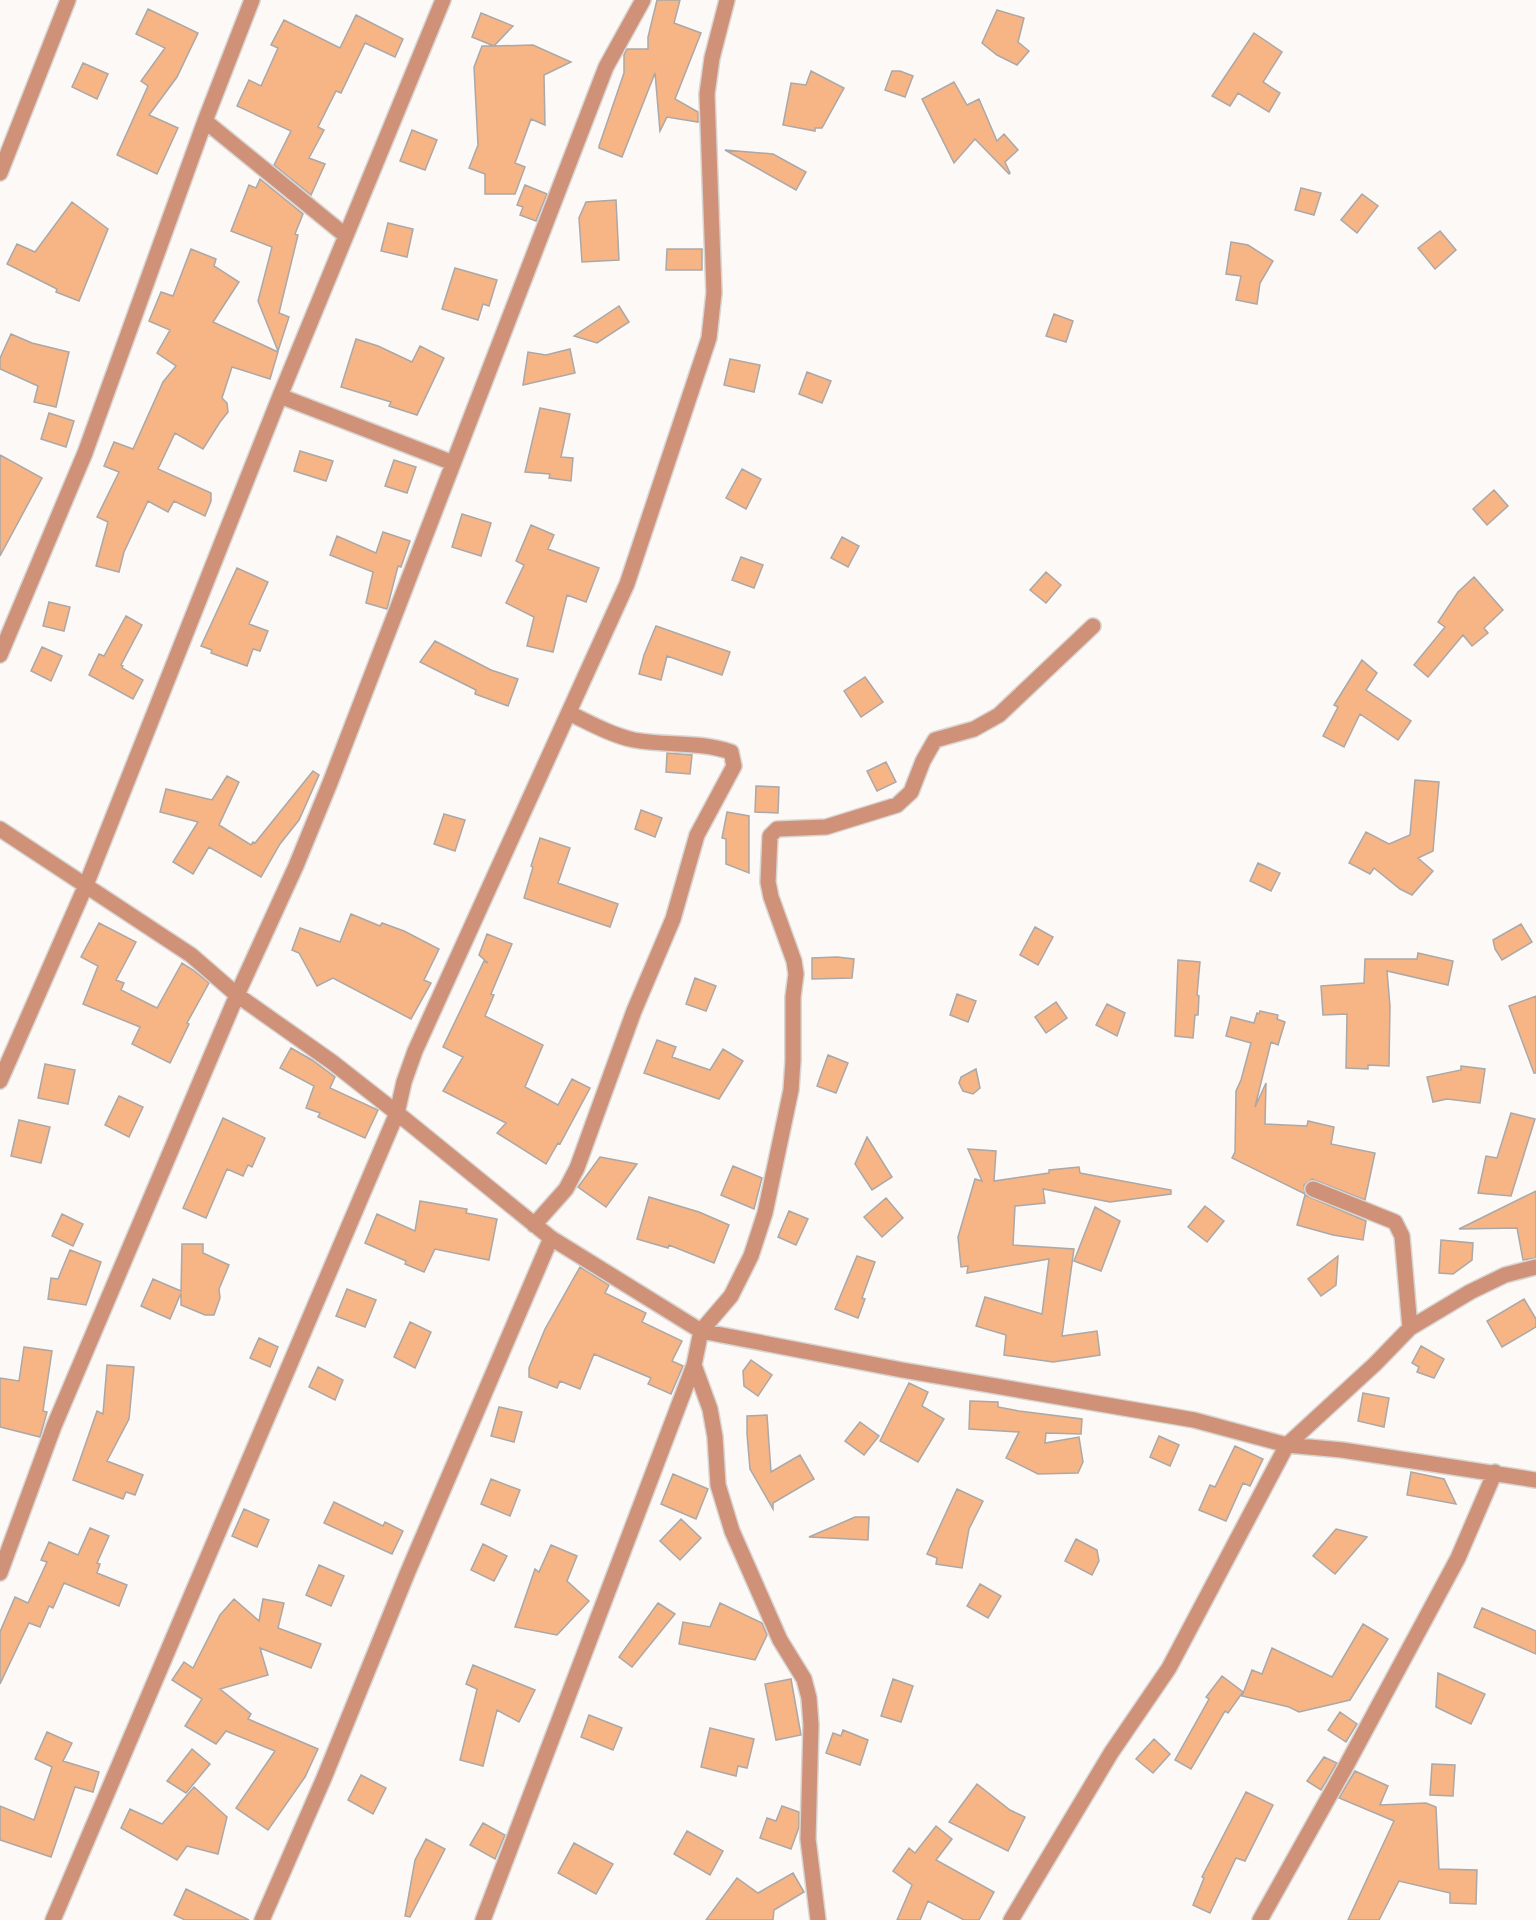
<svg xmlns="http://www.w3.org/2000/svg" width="1536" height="1920" font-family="'Exo 2',sans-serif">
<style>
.building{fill:#f7b485;stroke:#aba8a7;stroke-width:1.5}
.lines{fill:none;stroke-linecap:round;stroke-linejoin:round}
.minor-casing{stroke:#d8d5d3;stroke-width:18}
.minor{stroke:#cf9279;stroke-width:15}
</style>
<rect width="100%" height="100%" fill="#fcf9f7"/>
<!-- building -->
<path class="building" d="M657,0H680L674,23L701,33L675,99L698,112V122L667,117L660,131L655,73L622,157L599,148V146L624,73V55L627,49H648V37Z
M148,9L198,33L177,77L149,115L178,128L157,174L117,155L148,86L141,81L165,48L136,34Z
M997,10L1024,18L1018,42L1029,51L1017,65L997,55L982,43Z
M481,13L513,26L494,46L533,45L571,62L544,75L545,125L531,119L515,163L525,167L515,194H485V174L469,168L478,145L474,67L482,46H494L472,37Z
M356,15L403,39L395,57L365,43L341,93L336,91L318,127L324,130L309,158L325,164L311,195L274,165L291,131L237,106L249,80L261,86L278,48L271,45L284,20L340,48Z
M1254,33L1282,52L1263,82L1280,93L1269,112L1238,93L1230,106L1212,96Z
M83,63L108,74L97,99L72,87Z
M811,71L844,88L822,128H815V131L783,125L791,83L806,85Z
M892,71H900L913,76L905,97L885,90Z
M954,82L967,105L979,99L997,141L1004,134L1018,150L1005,162L1010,173L1009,174L975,139L954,163L922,99Z
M412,130L437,140L425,170L400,161Z
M725,150L773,154L806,172L796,190Z
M260,179L303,214L295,234L298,235L279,313L289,317L278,351L258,301L272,247L231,231L249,185L256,188Z
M525,185L547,194L536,221L520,215L523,207L517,205Z
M1301,188L1321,193L1314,215L1295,210Z
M1362,194L1378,206L1357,233L1341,220Z
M616,200L619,260L582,262L579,218L586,202Z
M72,202L108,229L79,301L56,292L57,289L7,264L17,244L35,252Z
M388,223L413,229L407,257L381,251Z
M1440,231L1456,250L1435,269L1418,248Z
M1231,242L1248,245L1273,261L1260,283L1257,304L1236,300L1241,276L1226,274Z
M191,249L216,259L214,266L239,282L213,322L278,352L270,379L232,367L222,398L227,403L228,412L220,422L203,449L175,433L158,469L211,493V501L205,516L174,501L168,512L148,501L124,552L119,572L96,566L108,522L97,517L119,472L104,466L114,442L133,449L163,382L176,366L157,353L170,330L149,321L161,292L173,296Z
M667,249H702V270H666Z
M455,268L497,280L489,306L483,304L478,320L442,309Z
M619,306L629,322L597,343L574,336Z
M1054,314L1073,321L1066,342L1046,336Z
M11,334L32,343L69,352L56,407L34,402L38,386L0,369V358Z
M356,339L378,346L412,362L420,346L444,358L417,415L389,406L391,402L341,387Z
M570,349L575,373L523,385L528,352L546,355Z
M730,359L760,365L754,392L724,385Z
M807,372L831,381L822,403L799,394Z
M540,408L570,414L561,457L573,458L571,481L549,478L550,474L525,472Z
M49,413L74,421L66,447L41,439Z
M300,451L333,461L326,481L294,471Z
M0,455L42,478L0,556Z
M394,460L416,467L407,493L385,486Z
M742,469L761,479L746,509L726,498Z
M1494,490L1508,506L1487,525L1473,509Z
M462,514L491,523L481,556L452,547Z
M531,525L554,535L548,549L599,568L586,602L567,595L553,652L527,646L534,617L506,603L524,565L516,561Z
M383,532L410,541L401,567L398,566L387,609L366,603L373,572L330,555L337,536L376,553Z
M842,537L859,546L848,567L831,558Z
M741,557L763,565L754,588L732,580Z
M237,568L268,582L249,624L268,631L260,651L253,649L247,666L211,653L212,650L201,646Z
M1046,572L1061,585L1046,603L1030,590Z
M1474,577L1503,610L1484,628L1488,633L1472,646L1463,635L1428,677L1414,665L1445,627L1438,622L1458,592Z
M49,602L70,607L64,631L43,626Z
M126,616L142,625L121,665L123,666L122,668L143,680L133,699L89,675L99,654L104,656Z
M656,626L730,652L722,675L667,656L661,680L639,674L644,655Z
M435,641L491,670L518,679L508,706L475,694L476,690L420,662Z
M42,647L62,656L51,681L31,671Z
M1362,660L1377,673L1366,690L1411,721L1398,740L1360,714L1344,747L1323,736L1338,707L1334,705Z
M865,677L883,702L861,717L844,691Z
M667,753L692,755L690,774L666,772Z
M886,762L896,782L877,791L867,771Z
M313,771L319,775L299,820L280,844L261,877L209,847L193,874L173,862L198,822L160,812L166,789L212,800L227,776L239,782L219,825L251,845L253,842L255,843Z
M1415,780L1439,782L1433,851L1418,858L1433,871L1412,895L1400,889L1374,868L1370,874L1349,863L1366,832L1389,844L1410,835Z
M756,786L779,787L778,813L755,812Z
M641,810L662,818L655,837L635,829Z
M727,812L749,816V873L726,864V839L722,838Z
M444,814L465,820L455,851L434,844Z
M540,838L570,848L558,883L618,904L610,927L524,898L533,867L531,866Z
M1258,863L1280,873L1271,891L1250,881Z
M351,914L380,926L382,923L404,931L439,949L424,980L431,983L411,1019L333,978L317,986L299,953L292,950L300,928L340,942Z
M99,923L136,942L116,980L124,983L121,990L157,1008L182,963L193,970L209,983L187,1023L189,1024L170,1063L132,1044L140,1027L83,1004L98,966L81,957Z
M1521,924L1532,942L1502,960L1495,949L1493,940Z
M1035,927L1053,937L1038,965L1020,955Z
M487,934L512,944L491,994L494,995L485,1016L543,1045L525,1087L558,1105L572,1079L590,1088L560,1144L558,1143L546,1164L497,1133L506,1123L443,1091L463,1057L443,1047L484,961L488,963L479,955Z
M1418,953L1453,961L1448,985L1387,971L1390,1006L1389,1066L1368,1065V1069L1346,1068L1347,1014L1323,1015L1321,986L1364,983L1365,959H1417Z
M837,957L854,959L852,978L812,979V958Z
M1178,960L1200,962L1197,995L1199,996L1198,1015H1195L1193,1038L1175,1036Z
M695,978L716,986L706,1011L686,1004Z
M957,994L976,1001L968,1022L950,1015Z
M1536,996V1073H1534L1509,1006Z
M1056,1002L1067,1018L1046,1033L1035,1017Z
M1107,1004L1125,1013L1117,1036L1096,1025Z
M1260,1011L1278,1015L1277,1019L1285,1022L1278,1045L1271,1042L1255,1107L1266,1083L1265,1124L1307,1126L1308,1121L1334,1127L1331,1144L1375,1153L1365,1200L1312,1179L1304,1185L1305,1194L1232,1158L1235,1152L1236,1091L1241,1080L1251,1043L1226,1036L1231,1017L1254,1023L1257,1013L1259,1014Z
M657,1040L676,1047L672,1057L710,1070L723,1049L743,1061L719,1099L644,1073Z
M291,1048L312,1060L335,1077L330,1088L378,1110L365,1138L318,1117L320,1113L306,1108L314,1086L280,1068Z
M828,1055L848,1063L836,1093L817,1086Z
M45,1064L75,1070L68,1104L38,1098Z
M1461,1066L1485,1069L1480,1103L1447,1099L1433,1102L1427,1077L1461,1070Z
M976,1069L980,1088L973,1094L963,1091L959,1083L961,1077Z
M119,1096L143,1107L129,1137L105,1125Z
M1511,1113L1535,1119L1511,1196L1478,1193L1486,1156L1497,1158Z
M223,1118L265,1138L252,1167L248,1165L243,1176L227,1169L206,1218L183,1208Z
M19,1120L50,1127L41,1163L11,1156Z
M867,1137L892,1177L872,1190L855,1164Z
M968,1149L996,1151L994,1181L1049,1173V1170L1079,1167L1080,1173L1171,1190V1194L1110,1202L1043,1189L1045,1203L1015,1206L1013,1245L1074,1249L1062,1336L1097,1331L1100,1355L1053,1362L1004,1355L1006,1335L976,1326L985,1297L1042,1314L1049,1259L967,1273L968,1266L961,1267L958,1237L975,1179L982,1181Z
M600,1157L637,1164L606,1207L578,1187Z
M733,1166L762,1178L754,1209L721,1195Z
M1536,1191V1258L1523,1260L1517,1228L1459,1229Z
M1305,1195L1366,1221L1363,1240L1333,1235L1297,1225Z
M649,1197L699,1212L729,1225L714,1263L669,1245L668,1248L637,1239Z
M886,1198L903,1218L882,1237L864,1217Z
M420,1201L467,1209L466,1213L497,1219L489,1260L435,1249L424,1272L405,1264L406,1261L365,1243L377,1214L415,1231Z
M1205,1206L1224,1221L1207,1242L1188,1227Z
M1095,1207L1120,1221L1101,1271L1074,1261Z
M789,1211L808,1219L796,1245L778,1237Z
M62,1214L83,1224L73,1246L52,1236Z
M1441,1240L1473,1243L1472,1260L1453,1274L1439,1273Z
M182,1244H203V1253L229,1265L219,1289L220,1298L214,1315H205L181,1305V1293L170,1319L141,1306L153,1279L181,1291Z
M70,1250L101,1262L86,1305L48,1299L51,1278L58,1279Z
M857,1256L875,1262L862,1298L865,1299L858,1318L835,1309Z
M1338,1256L1336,1285L1321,1296L1308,1279Z
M580,1267L609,1285L605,1293L646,1313L642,1322L682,1341L672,1361L683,1366L671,1394L648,1384L651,1378L594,1354L580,1389L560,1381L557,1388L529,1377V1368L545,1329Z
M347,1289L376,1300L365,1327L336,1316Z
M1524,1299L1536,1319V1327L1502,1347L1487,1321Z
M410,1322L431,1332L415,1368L394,1357Z
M259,1338L278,1347L270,1367L250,1358Z
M1421,1346L1444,1359L1434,1378L1417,1372L1419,1367L1412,1363Z
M24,1347L52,1351L43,1411L47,1412L40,1437L0,1427V1378L19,1381Z
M751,1360L772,1375L758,1396L744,1386L743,1371Z
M107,1365L134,1367L129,1419L107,1461L143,1475L135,1495L126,1492L123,1499L73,1480L97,1411L103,1414Z
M318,1367L343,1380L335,1400L309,1387Z
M909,1383L928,1392L922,1406L944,1419L918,1462L880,1441Z
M1363,1393L1389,1398L1384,1427L1358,1421Z
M970,1401L998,1402V1407L1019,1411L1082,1419L1081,1434L1046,1433L1045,1443L1079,1437L1083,1462L1078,1473L1038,1474L1006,1458L1019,1432L969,1429Z
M499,1407L522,1412L514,1442L491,1436Z
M767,1415L771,1472L800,1455L814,1479L773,1503V1509L750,1469L747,1434V1416Z
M860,1422L879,1436L864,1455L845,1441Z
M1159,1436L1179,1445L1170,1466L1150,1457Z
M1235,1446L1263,1459L1250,1486L1243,1483L1226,1521L1199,1510L1210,1485L1215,1487Z
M1411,1472L1444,1479L1456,1504L1407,1495Z
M673,1474L708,1489L696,1519L661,1504Z
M491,1479L520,1490L510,1516L481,1504Z
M957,1489L983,1501L969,1529L962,1568L936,1564L937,1558L927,1554Z
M334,1502L383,1526L385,1522L403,1531L392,1554L324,1523Z
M244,1509L269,1520L257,1547L232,1536Z
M855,1517H869L868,1540L809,1537Z
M681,1519L701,1538L680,1560L660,1541Z
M90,1528L109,1536L97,1563L100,1564L97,1573L127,1585L119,1606L64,1583L53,1608L49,1606L40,1627L29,1623L0,1684V1632L15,1597L28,1603L47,1562L41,1560L49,1542L78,1555Z
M1336,1529L1367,1537L1335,1574L1313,1556Z
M1076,1539L1097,1550L1099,1561L1092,1575L1065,1561Z
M483,1544L507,1556L494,1581L471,1570Z
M551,1545L577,1556L567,1581L589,1601L557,1635L515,1627L535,1569L539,1572Z
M319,1565L344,1576L331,1606L306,1595Z
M980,1584L1001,1596L988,1618L967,1606Z
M234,1599L259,1621L263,1599L284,1603L278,1628L321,1644L311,1668L260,1648L268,1675L220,1689L251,1714L248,1719L318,1749L305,1777L268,1830L236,1808L275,1751L226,1731L216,1744L185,1726L202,1699L172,1680L184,1662L193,1668L220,1615Z
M658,1603L675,1614L632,1667L619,1657Z
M720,1603L762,1623L767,1635L755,1660L679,1644L683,1622L710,1627Z
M1482,1608L1536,1631V1654L1474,1627Z
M1363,1624L1388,1639L1350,1700L1299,1712L1289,1707L1242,1696L1252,1670L1262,1674L1272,1648L1332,1677Z
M473,1665L535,1690L519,1722L497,1710L483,1766L460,1760L477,1689L466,1684Z
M1438,1673L1485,1694L1471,1724L1436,1707Z
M1222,1676L1243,1692L1228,1713L1225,1711L1191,1769L1175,1760L1209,1699L1206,1697Z
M791,1679L801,1735L776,1740L765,1684Z
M893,1679L913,1686L901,1722L881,1716Z
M1340,1712L1357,1724L1346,1742L1328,1730Z
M589,1715L622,1728L613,1750L581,1737Z
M710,1728L754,1739L747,1768L738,1766L736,1776L701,1767Z
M843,1730L868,1740L860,1765L826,1753L833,1733L841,1736Z
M47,1732L72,1743L63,1761L99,1772L93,1792L75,1787L51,1857L0,1840V1806L34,1820L52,1767L35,1759Z
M1154,1739L1170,1754L1153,1773L1136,1759Z
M192,1749L210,1764L186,1793L167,1781Z
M1324,1757L1337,1763L1321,1790L1307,1781Z
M1432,1764L1455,1765L1453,1796L1430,1795Z
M1355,1771L1388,1786L1380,1805L1426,1803L1436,1807L1439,1869L1477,1870L1476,1904L1450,1903V1893L1399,1881L1379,1920H1348L1394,1821L1339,1798Z
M361,1775L386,1788L373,1814L348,1800Z
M977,1784L1010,1810L1025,1817L1008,1851L949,1822Z
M194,1787L227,1817L218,1854L187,1846L177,1860L121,1828L130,1809L162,1824Z
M1246,1792L1273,1805L1245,1861L1236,1858L1210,1913L1193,1905L1204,1878L1202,1877Z
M782,1806L799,1812V1827L791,1849L760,1838L767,1818L776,1821Z
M483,1823L505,1835L495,1859L470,1845Z
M936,1826L952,1839L936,1860L994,1892L979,1920H964L928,1901L920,1920H897L912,1885L893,1871L909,1848L915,1853Z
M687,1831L723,1851L710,1875L674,1854Z
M426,1839L445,1849L410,1917L405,1916L415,1860Z
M574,1843L613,1864L596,1894L558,1873Z
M793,1873L804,1892L774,1910L773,1920H706L737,1878L758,1893Z
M186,1889L249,1920H185L174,1915Z"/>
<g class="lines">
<!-- minor casing -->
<g class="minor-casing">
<path id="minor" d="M205,121L346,236
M0,173L68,0
M280,396L453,463
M0,655L85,453L205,121L252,0
M0,829L191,955L237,995L332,1062L397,1113L551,1238L701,1331L902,1370L1194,1420L1287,1445L1342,1450L1536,1480
M0,1081L86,885L280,396L443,0
M1313,1189L1395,1222L1402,1236L1410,1328
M534,1225L566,1189L577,1168L634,1011L673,919L697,835L734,766L731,752C700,741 666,746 634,740C611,735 590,723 569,713
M694,1365L710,1409L715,1437L718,1485L732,1531L780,1640L804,1679L809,1698L811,1725L808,1839L818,1920
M0,1573L54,1426L237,995L296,866L330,783L606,67L643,0
M53,1920L397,1113L404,1082L415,1051L627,584L709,338L714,293L707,94L712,58L727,0
M262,1920L324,1778L407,1574L551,1238
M483,1920L694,1365L701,1331L731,1296L751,1256L765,1213L791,1090L793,1061V997L796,974L794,961L771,897L768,882L770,836L777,829L826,827L897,805L911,792L923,761L935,740L974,729L999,715L1093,626
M1011,1920L1111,1753L1169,1668L1287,1445L1375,1364L1410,1328L1470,1292L1505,1275L1536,1267
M1260,1920L1345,1768L1458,1558L1495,1472"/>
</g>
<!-- minor -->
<use href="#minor" class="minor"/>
</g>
</svg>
